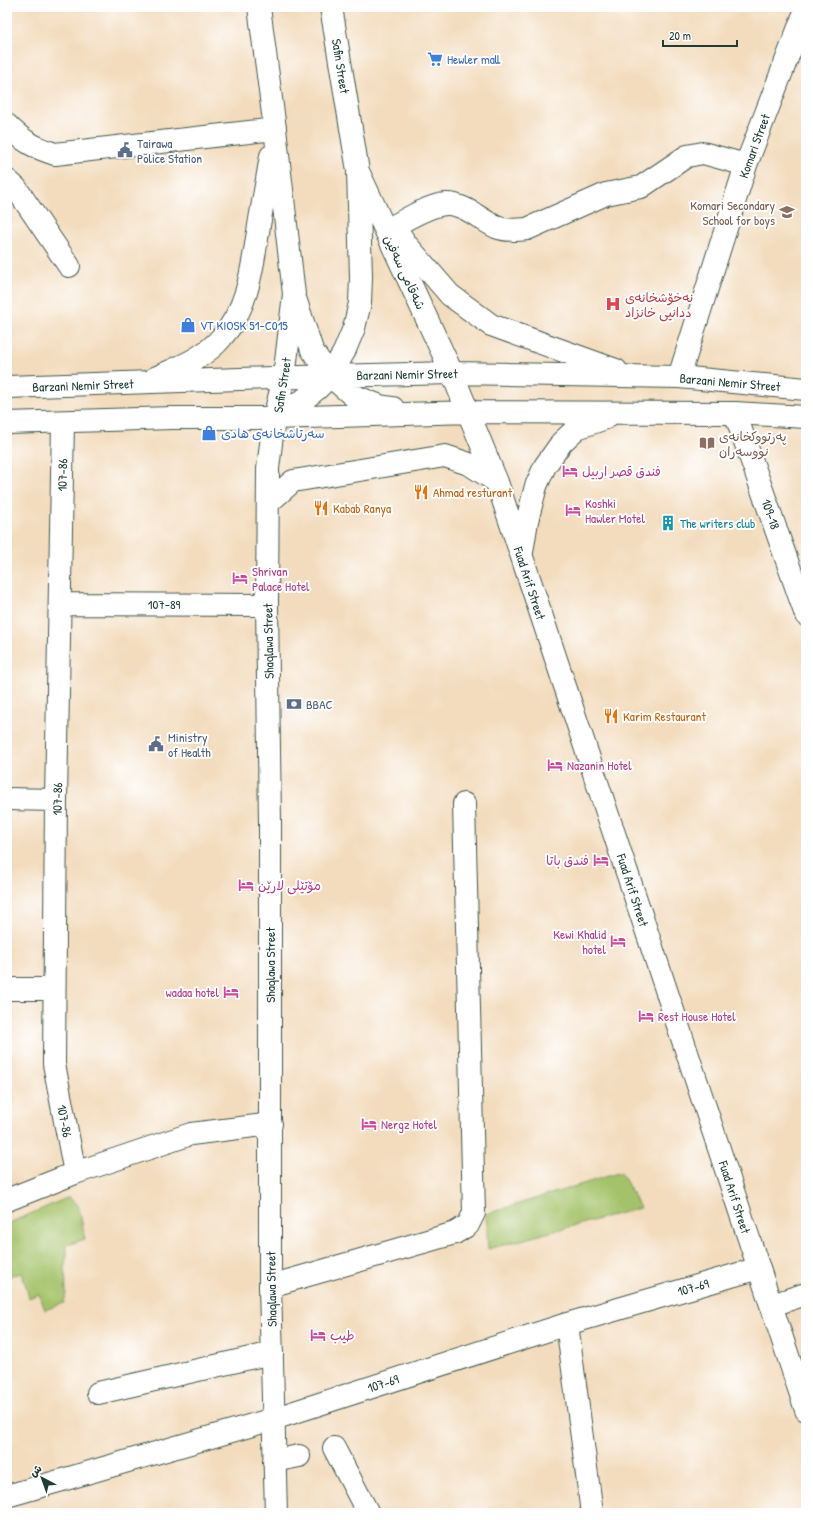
<svg xmlns="http://www.w3.org/2000/svg" width="813" height="1520" font-family="'Patrick Hand','Playpen Sans Arabic',sans-serif">
<style>
.green{fill:#a4c269;stroke:#62804e}
.lines{fill:none;stroke-linecap:round;stroke-linejoin:round}
.minor-casing{stroke:#3f5549;stroke-width:24}
.major-casing{stroke:#3f5549;stroke-width:24}
.minor{stroke:#fff;stroke-width:22}
.major{stroke:#fff;stroke-width:22}
.labels{text-anchor:middle;stroke-width:4;stroke-linejoin:round;paint-order:stroke}
.shop-label{font-size:13px;fill:#366cbe;stroke:#fff;text-anchor:start}
.street-label{font-size:13px;fill:#1f3d34;stroke:#fff}
.service-label{font-size:13px;fill:#4e5e75;stroke:#fff;text-anchor:start}
.education-label{font-size:13px;fill:#785e54;stroke:#fff;text-anchor:end}
.health-label{font-size:13px;fill:#be3a42;stroke:#fff;text-anchor:start}
.hotel-label{font-size:13px;fill:#b23c85;stroke:#fff;text-anchor:start}
.food-label{font-size:13px;fill:#c56008;stroke:#fff;text-anchor:start}
.culture-label{font-size:13px;fill:#0d838f;stroke:#fff;text-anchor:start}
</style>
<rect width="100%" height="100%" fill="#fff"/>
<filter id="ink" filterUnits="userSpaceOnUse"><feTurbulence type="fractalNoise" baseFrequency=".025" numOctaves="2"/><feDisplacementMap in="SourceGraphic" scale="8" xChannelSelector="R" yChannelSelector="G"/><feConvolveMatrix kernelMatrix="1 2 1 2 8 2 1 2 1" color-interpolation-filters="sRGB"/></filter>
<filter id="wash" filterUnits="userSpaceOnUse"><feTurbulence type="fractalNoise" baseFrequency=".012" numOctaves="4" result="noise"/><feDisplacementMap in="SourceGraphic" scale="16" xChannelSelector="R" yChannelSelector="G"/><feGaussianBlur stdDeviation="0.9" result="paint"/><feColorMatrix in="noise" values="0 0 0 0 0 0 0 0 0 0 0 0 0 0 0 0 0 1.4 0 .05"/><feComposite in="paint" operator="in"/></filter>
<g filter="url(#wash)">
<rect width="100%" height="100%" fill="#f3dcbd"/>
<!-- green -->
<path class="green" d="M621,1172L640,1208L488,1249L486,1214Z
M69,1197L79,1207L85,1239L67,1245V1255L65,1263L66,1293L64,1303L45,1310L39,1294L29,1298L22,1273L7,1276V1224Z"/>
</g>
<g filter="url(#ink)">
<g class="lines">
<!-- minor casing -->
<g class="minor-casing">
<path id="minor" d="M7,125C23,141 33,147 55,154L275,129
M7,180L16,188L69,266
M394,226C408,218 430,205 446,204C463,203 481,220 496,227C506,231 517,230 527,229L606,194L641,187L687,156L703,153L746,165
M679,377L746,165L806,9
M735,413L806,615
M63,422L56,800L54,1064L75,1173
M60,604L267,605
M7,799L56,800
M7,989H54
M7,1200L75,1173L191,1134L271,1124
M270,1286L455,1233L468,1225L474,1213L464,804
M772,1305L806,1294
M567,1324L592,1513
M98,1393L272,1353
M334,1448L368,1513
M274,1461L299,1456
M7,1496L273,1419L567,1324L759,1268"/>
</g>
<!-- major casing -->
<g class="major-casing">
<path id="major" d="M259,7L275,129L294,294L284,378L274,418L268,469L267,605L270,822V1286L276,1513
M358,171L452,373L497,482L806,1410
M395,227L406,244L450,295L491,325L616,370
M296,301L312,350L330,376L352,395L380,406L393,408
M155,378C179,367 205,358 222,337C248,308 252,269 258,232C262,206 267,181 271,156
M7,387L330,376L452,373L679,377L806,389
M275,417L302,401L317,389L330,376L344,352L354,328L360,303L361,277L358,171L331,7
M7,423L172,418H274L469,412L735,413L806,417
M268,503L293,481L445,456L469,464L497,482
M522,552L527,521L536,486L545,466L562,442L577,428L606,418"/>
</g>
<!-- minor -->
<use href="#minor" class="minor"/>
<!-- major -->
<use href="#major" class="major"/>
</g>
</g>
<!-- icons -->
<defs>
<g id="supermarket-bare" transform="scale(1.2)"><path d="M-6-5.5h2.5l.6 2H6L4.5 2H-2.5L-4.4-4H-6ZM-1.5 3.2a1.3 1.3 0 1 0 .1 0ZM3 3.2a1.3 1.3 0 1 0 .1 0Z" fill="#3f7fe0" stroke="#fff" stroke-width="2.5" paint-order="stroke"/></g>
<g id="civic-bare" transform="scale(1.2)"><path d="M-.6-6.5H3V-4.5H.6V-3L4-1V1h2V6H-6V1h2V-1L-.6-3ZM-1.2 2.5V6h2.4V2.5Z" fill="#5c6f8a" stroke="#fff" stroke-width="2.5" paint-order="stroke"/></g>
<g id="school-bare" transform="scale(1.2)"><path d="M0-5L7-2L0 1L-7-2ZM-4 1L0 2.5L4 1V4Q0 6-4 4Z" fill="#8d6e63" stroke="#fff" stroke-width="2.5" paint-order="stroke"/></g>
<g id="hospital-bare" transform="scale(1.2)"><path d="M-5-5h3v3.5h4V-5h3V5h-3V1.5h-4V5h-3Z" fill="#e0444e" stroke="#fff" stroke-width="2.5" paint-order="stroke"/></g>
<g id="shop-bare" transform="scale(1.2)"><path d="M-5-2.5h2.3a2.7 3.5 0 0 1 5.4 0H5L5.5 6h-11ZM-1.5-2.5h3a1.5 2.3 0 0 0-3 0Z" fill="#3f7fe0" stroke="#fff" stroke-width="2.5" paint-order="stroke"/></g>
<g id="library-bare" transform="scale(1.2)"><path d="M-6-4Q-3-5.5-.7-3.5V5Q-3 3-6 4ZM6-4Q3-5.5 .7-3.5V5Q3 3 6 4Z" fill="#8d6e63" stroke="#fff" stroke-width="2.5" paint-order="stroke"/></g>
<g id="hotel-bare" transform="scale(1.2)"><path d="M-6-4.5h1.5V1H6V5H4.5V3h-9V5H-6ZM-4 0a1.8 1.8 0 1 1 3.6 0ZM.5 0V-2.5h3Q6-2.5 6 0Z" fill="#d1479c" stroke="#fff" stroke-width="2.5" paint-order="stroke"/></g>
<g id="restaurant-bare" transform="scale(1.2)"><path d="M-5-6h1v4h1v-4h1v4h1v-4h1v5L-1.5 .5V6h-2V.5L-5-1ZM5-6V6H3V1.5H1.5Q1.5-4 5-6Z" fill="#e8710a" stroke="#fff" stroke-width="2.5" paint-order="stroke"/></g>
<g id="building-bare" transform="scale(1.2)"><path d="M-4-6H4V6H1V3H-1V6H-4ZM-2.5-4.3h1.7v1.8h-1.7ZM.8-4.3h1.7v1.8H.8ZM-2.5-1h1.7V.8h-1.7ZM.8-1h1.7V.8H.8Z" fill="#0f9aa8" stroke="#fff" stroke-width="2.5" paint-order="stroke"/></g>
<g id="bank-bare" transform="scale(1.2)"><path d="M-6-4H6V4H-6ZM0-2.3a2.3 2.3 0 1 0 0 4.6a2.3 2.3 0 1 0 0-4.6Z" fill="#5c6f8a" stroke="#fff" stroke-width="2.5" paint-order="stroke"/></g>
</defs>
<g fill-rule="evenodd">
<use href="#supermarket-bare" x="435" y="59"/>
<use href="#civic-bare" x="125" y="150"/>
<use href="#school-bare" x="787" y="212"/>
<use href="#hospital-bare" x="613" y="304"/>
<use href="#shop-bare" x="188" y="325"/>
<use href="#shop-bare" x="209" y="433"/>
<use href="#library-bare" x="707" y="443"/>
<use href="#hotel-bare" x="570" y="471"/>
<use href="#restaurant-bare" x="421" y="492"/>
<use href="#restaurant-bare" x="321" y="508"/>
<use href="#hotel-bare" x="573" y="510"/>
<use href="#building-bare" x="668" y="523"/>
<use href="#hotel-bare" x="240" y="578"/>
<use href="#bank-bare" x="294" y="704"/>
<use href="#restaurant-bare" x="611" y="716"/>
<use href="#civic-bare" x="156" y="744"/>
<use href="#hotel-bare" x="555" y="765"/>
<use href="#hotel-bare" x="601" y="860"/>
<use href="#hotel-bare" x="246" y="885"/>
<use href="#hotel-bare" x="618" y="941"/>
<use href="#hotel-bare" x="231" y="992"/>
<use href="#hotel-bare" x="646" y="1016"/>
<use href="#hotel-bare" x="369" y="1124"/>
<use href="#hotel-bare" x="318" y="1335"/>
</g>
<g class="labels">
<!-- shop labels -->
<g class="shop-label">
<text x="447" y="64">Hewler mall</text>
<text x="200" y="330">VT KIOSK 51-C015</text>
<text x="221" y="438">سەرتاشخانەی ھادی</text>
</g>
<!-- street labels -->
<g class="street-label">
<text transform="translate(341 66) rotate(81)" y="5">Safin Street</text>
<text transform="translate(754 146) rotate(-70)" y="5">Komari Street</text>
<text transform="translate(405 272) rotate(65)" y="5">شەقامی سەفین</text>
<text transform="translate(407 374) rotate(-1)" y="5">Barzani Nemir Street</text>
<text transform="translate(730 382) rotate(5)" y="5">Barzani Nemir Street</text>
<text transform="translate(83 385) rotate(-2)" y="5">Barzani Nemir Street</text>
<text transform="translate(282 385) rotate(-81)" y="5">Safin Street</text>
<text transform="translate(62 475) rotate(-89)" y="5">107-86</text>
<text transform="translate(771 514) rotate(71)" y="5">109-18</text>
<text transform="translate(530 583) rotate(72)" y="5">Fuad Arif Street</text>
<text x="164" y="609">107-89</text>
<text transform="translate(268 641) rotate(-91)" y="5">Shaqlawa Street</text>
<text transform="translate(57 799) rotate(-89)" y="5">107-86</text>
<text transform="translate(633 890) rotate(72)" y="5">Fuad Arif Street</text>
<text transform="translate(270 965) rotate(-90)" y="5">Shaqlawa Street</text>
<text transform="translate(65 1121) rotate(79)" y="5">107-86</text>
<text transform="translate(735 1197) rotate(72)" y="5">Fuad Arif Street</text>
<text transform="translate(693 1287) rotate(-16)" y="5">107-69</text>
<text transform="translate(271 1289) rotate(-91)" y="5">Shaqlawa Street</text>
<text transform="translate(383 1383) rotate(-18)" y="5">107-69</text>
</g>
<!-- service labels -->
<g class="service-label">
<text x="137" y="148">Tairawa<tspan x="137" dy="15">Police Station</tspan></text>
<text x="306" y="709">BBAC</text>
<text x="168" y="742">Ministry<tspan x="168" dy="15">of Health</tspan></text>
</g>
<!-- education labels -->
<g class="education-label">
<text x="775" y="210">Komari Secondary<tspan x="775" dy="15">School for boys</tspan></text>
<text x="719" y="441" text-anchor="start">پەرتووکخانەی<tspan x="719" dy="15">نووسەران</tspan></text>
</g>
<!-- health labels -->
<g class="health-label">
<text x="625" y="302">نەخۆشخانەی<tspan x="625" dy="15">ددانیی خانزاد</tspan></text>
</g>
<!-- hotel labels -->
<g class="hotel-label">
<text x="582" y="476">فندق قصر اربيل</text>
<text x="585" y="508">Koshki<tspan x="585" dy="15">Hawler Motel</tspan></text>
<text x="252" y="576">Shrivan<tspan x="252" dy="15">Palace Hotel</tspan></text>
<text x="567" y="770">Nazanin Hotel</text>
<text x="589" y="865" text-anchor="end">فندق باتا</text>
<text x="258" y="890">مۆتێلی لارێن</text>
<text x="606" y="939" text-anchor="end">Kewi Khalid<tspan x="606" dy="15">hotel</tspan></text>
<text x="219" y="997" text-anchor="end">wadaa hotel</text>
<text x="658" y="1021">Rest House Hotel</text>
<text x="381" y="1129">Nergz Hotel</text>
<text x="330" y="1340">طيب</text>
</g>
<!-- food labels -->
<g class="food-label">
<text x="433" y="497">Ahmad resturant</text>
<text x="333" y="513">Kabab Ranya</text>
<text x="623" y="721">Karim Restaurant</text>
</g>
<!-- culture labels -->
<g class="culture-label">
<text x="680" y="528">The writers club</text>
</g>
</g>
<!-- margin -->
<rect width="813" height="1520" fill="none" stroke="#fff" stroke-width="24"/>
<!-- north arrow -->
<g transform="translate(42 1478) rotate(319)" stroke="#ffffff" stroke-width="3" paint-order="stroke">
<path d="M0-3L7 15L0 10L-7 15Z" fill="#1f3d34"/>
<text y="-6" font-size="11" font-weight="bold" text-anchor="middle" fill="#1f3d34">ش</text>
</g>
<!-- scale -->
<path d="M663 40v6h74v-6" fill="none" stroke="#1f3d34" stroke-width="2"/>
<text x="669" y="40" font-size="12" fill="#1f3d34" stroke="#ffffff" stroke-width="3" paint-order="stroke">20 m</text>
</svg>
